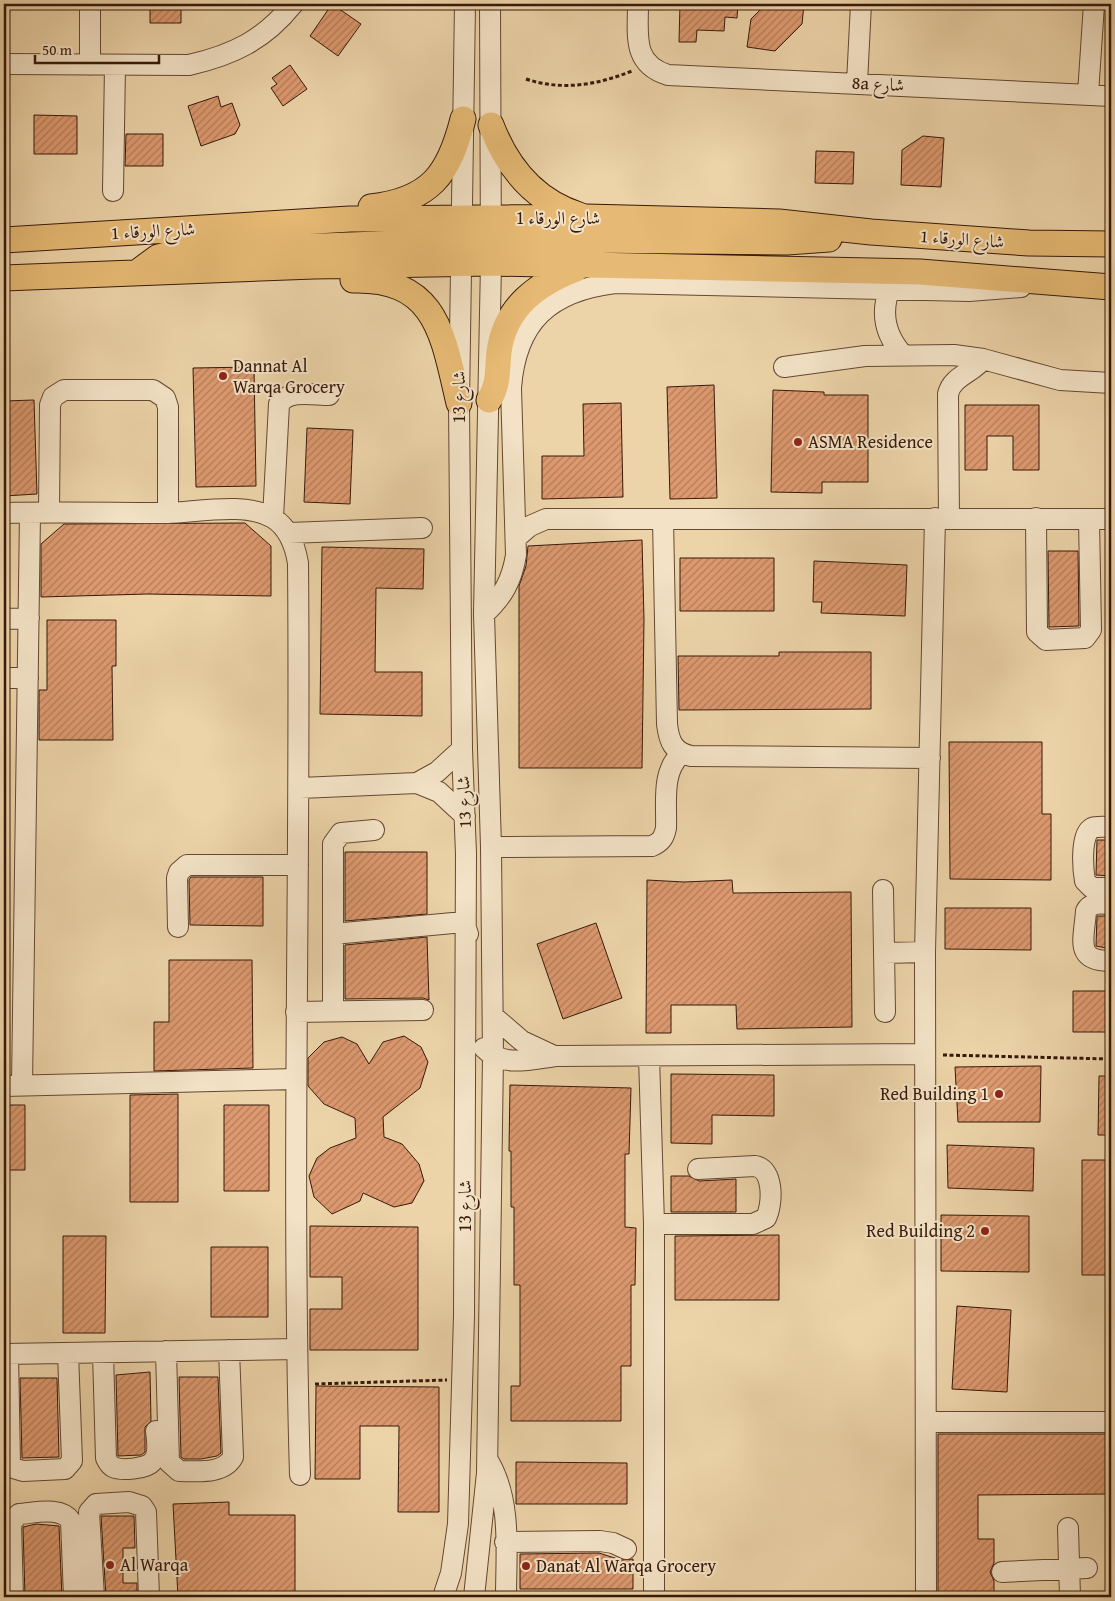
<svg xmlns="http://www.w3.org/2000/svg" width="1115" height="1601" font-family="'Gentium Book Plus',Amiri,serif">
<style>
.building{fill:url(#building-hatch);stroke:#37190b}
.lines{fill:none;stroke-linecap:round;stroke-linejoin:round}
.minor-casing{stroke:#644832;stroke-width:22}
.major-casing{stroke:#37190b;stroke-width:27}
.path{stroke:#37190b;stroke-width:3;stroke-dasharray:4 2.5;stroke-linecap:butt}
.minor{stroke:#f3e2c6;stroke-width:20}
.major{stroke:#e6ba74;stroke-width:25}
.poi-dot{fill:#8f2418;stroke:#f3e2c6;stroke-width:2}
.labels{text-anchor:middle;stroke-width:4;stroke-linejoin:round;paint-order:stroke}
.street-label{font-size:18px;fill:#37190b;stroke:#f3e2c6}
.poi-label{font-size:18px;fill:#37190b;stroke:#f3e2c6;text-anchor:start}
</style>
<defs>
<pattern id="building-hatch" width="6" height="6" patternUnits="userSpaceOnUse" patternTransform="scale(1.25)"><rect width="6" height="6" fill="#dd996f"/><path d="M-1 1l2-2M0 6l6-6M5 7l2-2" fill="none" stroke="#b47c59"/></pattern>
</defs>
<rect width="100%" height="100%" fill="#ecd3a8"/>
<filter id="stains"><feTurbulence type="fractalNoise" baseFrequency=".004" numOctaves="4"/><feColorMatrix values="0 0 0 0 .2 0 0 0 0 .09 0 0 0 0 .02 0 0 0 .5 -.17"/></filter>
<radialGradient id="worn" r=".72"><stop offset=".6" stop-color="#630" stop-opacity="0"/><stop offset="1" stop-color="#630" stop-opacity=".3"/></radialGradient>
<!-- building -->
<path class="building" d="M150,4H181V23H150Z
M332,4L361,24L338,56L310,36Z
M680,4H738L737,18L725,17L724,31L697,30L696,42H679Z
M766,4H804L802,24L775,51L747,47L751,19Z
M290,65L307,89L283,106L271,88L277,84L272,78Z
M218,96L221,107L232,103L240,125L235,134L201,146L188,106Z
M34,115L77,116V154H34Z
M126,134H163V166H125Z
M923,136L944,138L941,187L901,185L902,150Z
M816,151L854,152L853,184L815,183Z
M254,367L256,486L196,487L193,368Z
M714,385L717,498L670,499L667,387Z
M773,390L824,392V395H868V482H822V493L771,492Z
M34,400L37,494L4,496V401Z
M621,403L623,497L542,499V456H584L583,404Z
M965,405H1039V470H1013V436H987V470H965Z
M307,428L353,430L350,504L304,502Z
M245,523L271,546V596L147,594L41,597V544L64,524Z
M642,540L644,620L642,768H519V586L526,566L528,546Z
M322,547L424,549L423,589L376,588L375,672H422V716L320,714Z
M1048,551H1078L1079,626L1049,627Z
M680,558H774V611H680Z
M814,561L907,565L905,616L821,613L822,602H813Z
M47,620H116V666H112L113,740H39V690H47Z
M779,652H871V709L679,710L678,656H779Z
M949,742H1042V814H1051V880L950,879Z
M1097,840H1111V876L1096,875Z
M345,852H427V914L345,921Z
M191,877H263V926L190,925L189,880Z
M647,880L684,882L732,880L733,893L851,892L852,1027L737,1029L736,1005H671V1033H646Z
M945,908H1031V950L945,949Z
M1097,916H1111V949L1096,946Z
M596,923L622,998L563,1019L537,944Z
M427,937L429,1000L423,998L345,999V945Z
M169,960H252L253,1068L154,1071V1022H169Z
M1073,991H1111V1032H1073Z
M404,1036L421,1047L428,1062L420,1088L383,1117L384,1137L402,1144L419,1164L424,1181L412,1203L394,1207L363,1193L360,1201L332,1214L314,1197L309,1176L317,1158L330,1148L356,1138L355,1118L324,1104L308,1086V1058L324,1042L342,1037L357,1044L369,1064L383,1042Z
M1041,1066L1040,1122H958L955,1067Z
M671,1074L774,1075V1116L712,1115V1144L671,1143Z
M1099,1076H1111V1135H1098Z
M510,1085L631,1088L629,1154H625V1227L636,1228L635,1285H631V1366H621V1421H511V1386H520V1285H514V1207H511V1151H509Z
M178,1094V1202H130V1095Z
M4,1105H25V1170H4Z
M224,1105H269V1191H224Z
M947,1145L1034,1148L1033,1191L948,1188Z
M1082,1160H1111V1275H1082Z
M671,1176H689L699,1181L736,1179V1212H671Z
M941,1215L1029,1216V1272L941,1271Z
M310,1226L418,1227V1350H310V1309H342V1277H310Z
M779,1235V1300H675V1236Z
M63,1236H106L105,1333H63Z
M211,1247H268V1317H211Z
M957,1306L1011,1310L1007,1392L952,1389Z
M150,1372L151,1421L145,1427V1452L141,1455L118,1456L116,1375Z
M179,1377H218L221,1453L217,1456L201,1459H184L181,1457Z
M20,1378H57L59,1457L22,1458Z
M316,1386L439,1387V1512H398L399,1426H360V1479H315Z
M938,1434H1111V1494L978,1495V1539H994V1563L990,1572L994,1581V1597H938Z
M516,1462L627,1463V1504H516Z
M229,1502V1515H295V1597H178L173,1504Z
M101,1516H134L135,1548H123V1583H137V1597H106Z
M36,1524L59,1526L62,1597H25L23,1527Z
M599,1553L621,1560L633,1559V1589H520V1554Z"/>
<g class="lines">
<!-- minor casing -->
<g class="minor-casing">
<path id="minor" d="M90,4V65
M638,4C638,35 632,64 668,75L1111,96
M4,64L189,65C233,55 264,40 293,4
M857,83L861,4
M1088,94L1094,4
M113,191L115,66
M890,288C880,313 885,335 903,355
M784,367L865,356L954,355L983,359L1060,380L1111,383
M49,512L50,405L53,397L64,390H153L165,398L168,407V513
M4,513C58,512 113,513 168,513C198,512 247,502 273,518C289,528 295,545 298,563C301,867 291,1171 300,1475
M273,518L279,404C289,389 313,395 329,395
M1036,518L1037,632L1046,640L1085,638L1091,630L1089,519
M663,519L667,724C669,741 673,752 691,756L930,758
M949,519L948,394C952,376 973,373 983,359
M289,533L422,528
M516,538L530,526L546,519H1111
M484,614C503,597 512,580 516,555L511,388C516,321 550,291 615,283L969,291L1021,287
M4,619L29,618
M4,678H28
M417,783L439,792L465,816
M300,788L417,783L437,772L462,749
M1111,827C1105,827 1097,826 1092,828C1080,834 1083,870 1085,881L1092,888H1111
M491,847L652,846C661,842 664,838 666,828C667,803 661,772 681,754
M883,890L885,1012
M1111,904C1102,904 1091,901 1086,911C1084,940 1074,961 1111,961
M178,927L177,878L179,872L187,865H298
M333,934L464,922L468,934
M884,953L925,952
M333,1011V844L341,833L374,830
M296,1012L423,1010
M493,1016L522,1041L552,1055
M484,1048C503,1068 531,1059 556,1056L925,1054
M649,1056L654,1224V1597
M22,1085L30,513
M4,1086L296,1079
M654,1224H753L766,1218C773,1204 774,1169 755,1166L698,1169
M166,1351L169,1462L179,1471C197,1471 223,1475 233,1457L229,1350
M103,1353L106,1458C108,1462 109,1465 113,1467C121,1471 146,1469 152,1462C160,1455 157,1441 156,1431
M4,1354L296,1349
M8,1354L10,1463L13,1468L23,1471L65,1469L72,1461L68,1353
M927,1422H1111
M489,1462C512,1502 506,1553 506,1597
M1068,1528L1070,1597
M505,1542L600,1541L613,1543L626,1549
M1002,1572L1087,1568
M13,1597L11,1523L19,1514C35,1513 61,1506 71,1521L74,1597
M94,1597L89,1512L96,1504L129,1502L142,1506L146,1512L149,1597
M443,1597L451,1573L458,1524L464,1316L466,854L462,749L459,403L465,4
M474,1597L487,1473L493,1056L491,847L484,614L491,263L490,4
M926,1597L925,952L935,518"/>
</g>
<!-- major casing -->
<g class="major-casing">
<path id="major" d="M491,125C507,167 535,201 579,215
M371,207C430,200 449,175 463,119
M4,240L350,219L586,217L779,222L871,232L1029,243L1111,244
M461,263L473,248L491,239L787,242L829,239
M139,271L158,257L181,251L461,241L474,238L485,229
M4,278L314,266L491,263L920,272L1111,287
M353,280C438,278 443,337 459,403
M489,400C499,385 497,370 499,352C505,307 537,284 576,269"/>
</g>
<!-- path -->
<path class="path" d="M526,79C562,91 597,85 632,71
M943,1055L1111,1059
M315,1384L447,1380"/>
<!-- minor -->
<use href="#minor" class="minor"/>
<!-- major -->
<use href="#major" class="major"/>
</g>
<!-- markers -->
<g class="poi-dot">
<circle cx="223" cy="376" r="5"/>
<circle cx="798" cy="442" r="5"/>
<circle cx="999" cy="1094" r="5"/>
<circle cx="985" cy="1231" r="5"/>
<circle cx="110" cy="1565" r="5"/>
<circle cx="526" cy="1566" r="5"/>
</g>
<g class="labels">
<!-- street labels -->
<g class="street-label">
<text transform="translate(878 84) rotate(3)" y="6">8a شارع</text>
<text x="558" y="224">شارع الورقاء 1</text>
<text transform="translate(153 231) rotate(-3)" y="6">شارع الورقاء 1</text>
<text transform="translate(962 239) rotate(4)" y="6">شارع الورقاء 1</text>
<text transform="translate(459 397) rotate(-90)" y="6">شارع 13</text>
<text transform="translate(464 802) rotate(-92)" y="6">شارع 13</text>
<text transform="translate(465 1206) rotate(-90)" y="6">شارع 13</text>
</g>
<!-- poi labels -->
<g class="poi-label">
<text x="233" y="372">Dannat Al<tspan x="233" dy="21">Warqa Grocery</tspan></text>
<text x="808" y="448">ASMA Residence</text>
<text x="989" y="1100" text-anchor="end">Red Building 1</text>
<text x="975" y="1237" text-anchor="end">Red Building 2</text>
<text x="120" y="1571">Al Warqa</text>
<text x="536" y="1572">Danat Al Warqa Grocery</text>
</g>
</g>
<!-- margin -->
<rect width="1115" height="1601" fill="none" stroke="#ecd3a8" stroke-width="20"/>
<rect x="5" y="5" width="1105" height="1591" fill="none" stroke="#37190b" stroke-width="2.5"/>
<rect x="10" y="10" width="1095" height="1581" fill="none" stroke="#37190b"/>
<!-- scale -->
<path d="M35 55v8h124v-8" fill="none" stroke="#37190b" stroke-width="2.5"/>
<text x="42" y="55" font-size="15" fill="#37190b" stroke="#f3e2c6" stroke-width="4" paint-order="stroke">50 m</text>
<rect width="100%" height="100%" filter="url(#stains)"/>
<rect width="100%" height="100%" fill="url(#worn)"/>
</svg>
